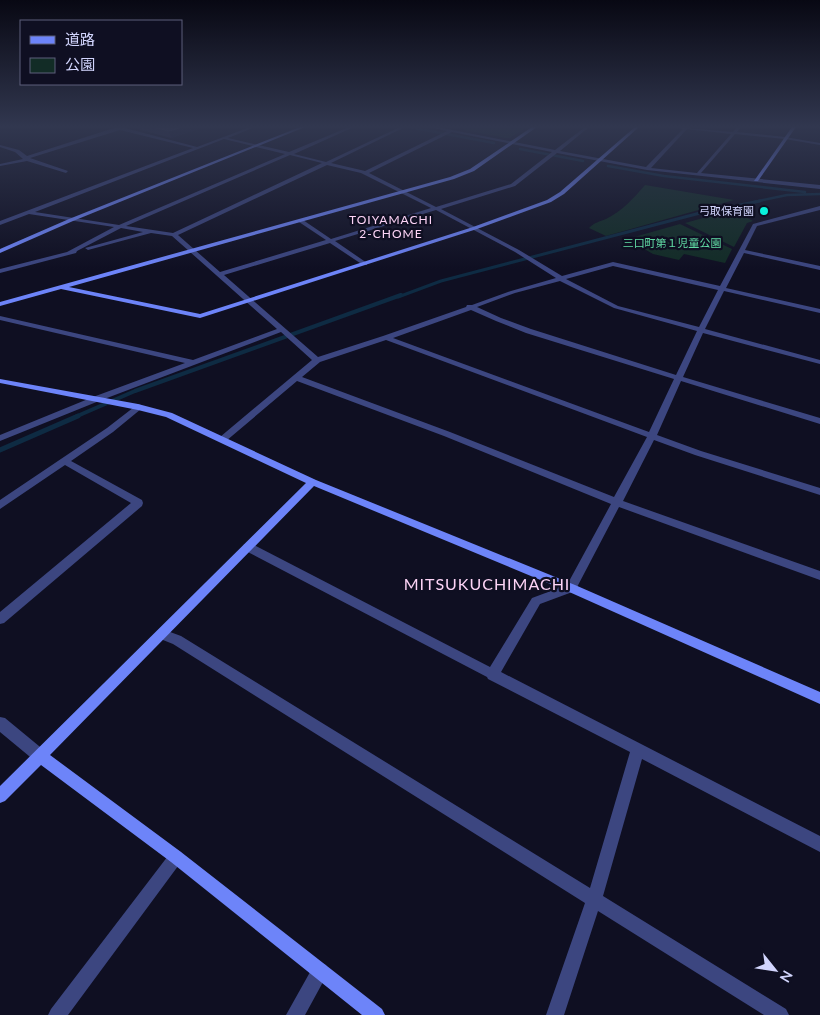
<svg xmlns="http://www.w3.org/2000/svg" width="820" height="1015" font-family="Lato,'Noto Sans JP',sans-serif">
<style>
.green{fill:#122c26}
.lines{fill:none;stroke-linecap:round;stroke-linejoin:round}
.stream-far3{stroke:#0e2b43;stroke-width:2.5}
.stream-far2{stroke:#0e2b43;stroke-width:3}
.stream-far1{stroke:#0e2b43;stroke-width:4}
.stream{stroke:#0e2b43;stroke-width:5}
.street{fill:#3c4680;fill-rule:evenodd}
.secondary{fill:#6d84f9;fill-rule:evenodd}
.wall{fill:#292850}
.shaded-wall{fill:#171636}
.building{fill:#3b3b63;stroke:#53537b}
.poi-dot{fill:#09f2dc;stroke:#0f0f22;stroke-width:2}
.labels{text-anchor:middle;stroke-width:4.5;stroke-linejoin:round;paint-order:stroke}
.far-poi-label{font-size:11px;fill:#d2d5fd;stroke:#0f0f22;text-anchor:end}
.far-park-label{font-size:11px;fill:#61dba4;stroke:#0f0f22}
.far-neighbourhood-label{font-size:12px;letter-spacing:1px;fill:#fdd4f6;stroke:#0f0f22}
.quarter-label{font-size:16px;letter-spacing:1px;fill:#fdd4f6;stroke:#0f0f22}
</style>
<rect width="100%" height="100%" fill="#0f0f22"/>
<!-- green -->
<path class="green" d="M464,127H526L510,138H506L465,130L463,128Z
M645,185L734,200L606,236L589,228C595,222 599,222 606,219C622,211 634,198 645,185Z
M732,210L753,221L747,223L734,247L685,223Z
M680,224L732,249L725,263L684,254L679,260L653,254L627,239Z"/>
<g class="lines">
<!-- stream-far3 -->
<path class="stream-far3" d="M409,127L494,143
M520,149L583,161
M608,166L664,176L805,192
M754,202L787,195L820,194"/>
<!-- stream-far2 -->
<path class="stream-far2" d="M398,297L441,281L700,213L760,201"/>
<!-- stream-far1 -->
<path class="stream-far1" d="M75,417L135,391L401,295"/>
<!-- stream -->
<path class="stream" d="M0,450L78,416"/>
<!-- street -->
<path class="street" d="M117,127H127L125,128L197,147L250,127H255L228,138L289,152L349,127H354L294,154L326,162L400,127H405L331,163L365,171L447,131L429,127H437L555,150L585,127H589L560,151L646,167L683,129L673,127L733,132L737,127H741L737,132L785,137L820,143V145L785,139L735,134L701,173L820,185V189L647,170L557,153L515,186L441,209L519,250L562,276L613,262L720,286L753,224L820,206V210L757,226L745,250L820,266V270L744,253L726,288L820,309V313L724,291L705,329L820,360V364L703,333L683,377L820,418V424L681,381L657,435L701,451L820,488V495L695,455L654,440L623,501L820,571V580L619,507L575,591L540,604L501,672L820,836V852L642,759L603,896L786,1009L789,1015H764L598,911L564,1015H546L585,903L173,644L158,638L156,634L158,630L162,629L181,636L590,888L630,752L488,679L487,677L244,550L243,547L244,544H252L490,667L532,598L567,585L611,504L444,436L297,381L226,441H220L219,439L220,437L312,360L281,332L99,401L0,441V435L93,397L185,363L0,320V316L193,360L277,329L172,236L151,233L88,250L85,248L143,232L121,228L77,251L76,253L0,273V269L67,252L114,227L29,214L0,225V221L193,148L120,130L30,158L68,171L66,173L27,161L0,166V164L23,159L15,152L0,147V145L19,150L27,156ZM687,129L731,134L697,173L651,168ZM452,132L552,152L511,184L436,207L369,173ZM224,139L285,154L119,225L35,212ZM290,155L322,163L173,233L126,226ZM327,165L361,173L431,208L331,239L303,220H299V222L326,240L220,272L178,235ZM436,210L515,252L556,278L511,291L472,305H467L466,307L383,336L318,357L224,275L330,243L363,265H367V263L335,241ZM613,266L718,290L699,327L618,306L566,279ZM560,281L614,308L697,331L676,375L531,329L501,318L477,307L515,293ZM471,310L496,321L526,333L674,379L649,432L393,338ZM386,340L647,437L614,497L450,432L302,377L320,362Z
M138,404L141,405V409L113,432L71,461L142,500L143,503L142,506L4,623L0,624V612L131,503L65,465L0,509V500L107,428Z
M0,717L5,718L45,751L47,756L45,761L40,763L35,761L0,732Z
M176,849L181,852L184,857L181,862L68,1015H48L51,1009L171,852Z
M320,962L326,965L329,971L305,1015H286L314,965Z"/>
<!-- secondary -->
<path class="secondary" d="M300,127H305L73,221L0,253V249L69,219Z
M532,127H537L474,171L454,179L69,287L200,314L473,227L547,200L560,192L635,127H639L564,194L551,202L477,229L200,318L61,289L0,306V302L450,177L470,169Z
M792,127H796L758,181H754Z
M0,379L138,404L172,413L316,480L575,585L820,692V704L567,591L314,486L50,755L181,852L382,1009L385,1015H362L171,862L41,765L5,801L0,803V786L306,483L166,417L138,410L0,383Z"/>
</g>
<!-- wall -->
<path class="wall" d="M130,127H204L171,138Z"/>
<!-- shaded-wall -->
<path class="shaded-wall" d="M182,127H204L171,138L169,131Z"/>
<!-- building -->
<path class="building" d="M153,127H182L169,131Z"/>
<!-- sky -->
<linearGradient id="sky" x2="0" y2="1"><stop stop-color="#080813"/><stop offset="0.47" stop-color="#31374f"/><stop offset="1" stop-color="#31374f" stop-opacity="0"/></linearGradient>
<rect width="820" height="269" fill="url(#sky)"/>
<!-- markers -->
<circle class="poi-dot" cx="764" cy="211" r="5"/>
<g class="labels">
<!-- far-poi labels -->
<g class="far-poi-label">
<text x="754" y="215">弓取保育園</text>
</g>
<!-- far-park labels -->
<g class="far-park-label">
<text x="672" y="247">三口町第１児童公園</text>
</g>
<!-- far-neighbourhood labels -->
<g class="far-neighbourhood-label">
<text x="391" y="224">TOIYAMACHI<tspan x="391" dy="14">2-CHOME</tspan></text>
</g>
<!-- quarter labels -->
<g class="quarter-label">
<text x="487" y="590">MITSUKUCHIMACHI</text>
</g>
</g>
<!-- legend -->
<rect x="20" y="20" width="162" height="65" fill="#0f0f22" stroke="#5d5e7a"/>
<rect x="30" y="36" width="25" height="8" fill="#6d84f9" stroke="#5d5e7a"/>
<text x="65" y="45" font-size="15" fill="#d2d5fd">道路</text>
<rect x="30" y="58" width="25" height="15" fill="#122c26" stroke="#5d5e7a"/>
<text x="65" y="70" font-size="15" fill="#d2d5fd">公園</text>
<!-- north arrow -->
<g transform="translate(775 970) rotate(120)" stroke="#0f0f22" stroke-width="4" paint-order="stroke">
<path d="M0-4L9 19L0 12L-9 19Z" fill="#d2d5fd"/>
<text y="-8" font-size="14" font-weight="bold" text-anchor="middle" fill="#d2d5fd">N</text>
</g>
</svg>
